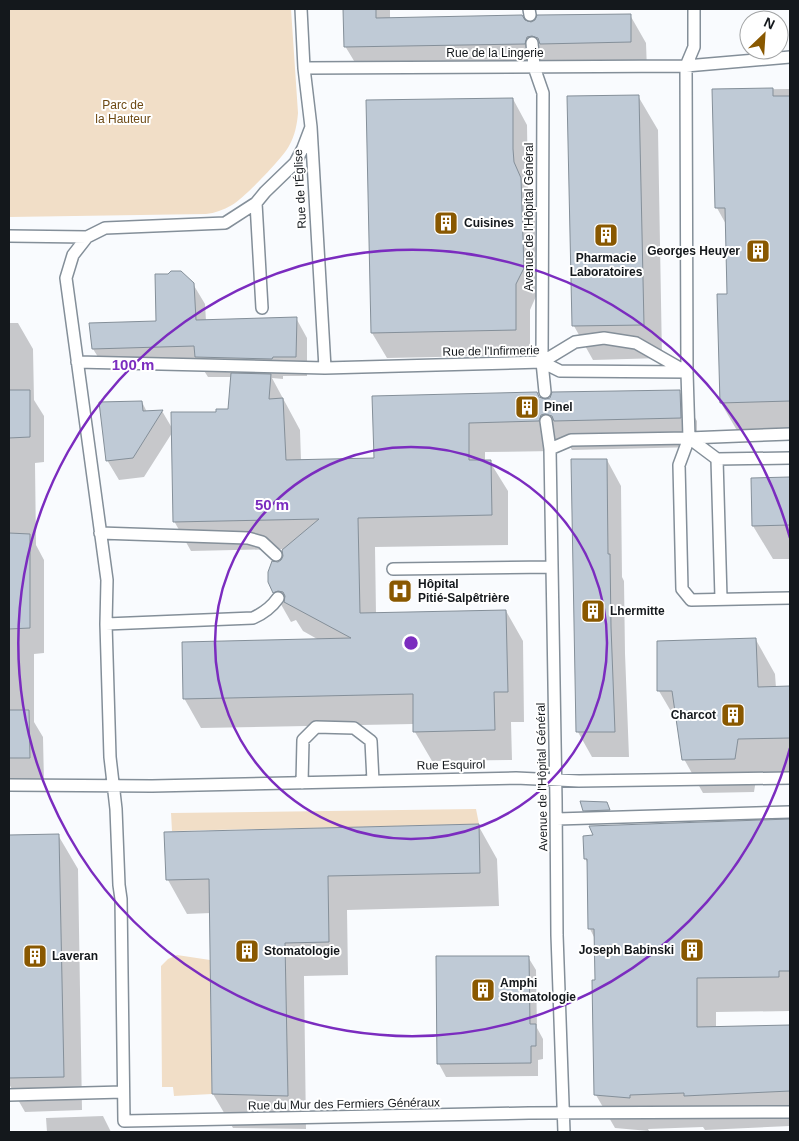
<svg xmlns="http://www.w3.org/2000/svg" width="799" height="1141" font-family="Helvetica,sans-serif">
<style>
.green{fill:#f1dec7}
.shadow{fill:#0003}
.building{fill:#bfcad6;stroke:#848f99}
.lines{fill:none;stroke-linecap:round;stroke-linejoin:round}
.service-casing{stroke:#848f99;stroke-width:14}
.service{stroke:#fff;stroke-width:11}
.ring{fill:none;stroke:#7b2cbf;stroke-width:2.5}
.labels{text-anchor:middle;stroke-width:4;stroke-linejoin:round;paint-order:stroke}
.street-label{font-size:12px;fill:#14181c;stroke:#fff}
.park-label{font-size:12px;fill:#6d4913;stroke:#fff}
.poi-label{font-size:12px;font-weight:bold;fill:#14181c;stroke:#fff;text-anchor:start}
.centre{fill:#7b2cbf;stroke:#fff;stroke-width:2.5}
.ring-label{font-size:15px;text-anchor:middle;font-weight:bold;fill:#7b2cbf;stroke:#fff;stroke-width:4;stroke-linejoin:round;paint-order:stroke}
</style>
<rect width="100%" height="100%" fill="#f9fbfe"/>
<!-- green -->
<path class="green" d="M9,9H291L298,113C297,125 295,135 289,146C282,159 244,198 232,205C223,210 215,213 206,214L9,217Z
M476,809L479,824L172,831L171,813Z
M177,955L210,960L212,1094L174,1096L173,1087H162L161,966L168,959Z"/>
<!-- shadow -->
<path class="shadow" d="M345,9H390V19L525,21L531,24L630,15L646,43L647,70L362,74L345,46Z
M790,89V433L739,434L721,403L728,295L727,226L717,208L714,90Z
M638,96L658,130L662,358L593,360L574,326Z
M513,99L527,125L528,189L535,204L537,294L530,310V355L387,358L372,333L368,102Z
M193,284L205,304L206,321L296,318L307,338V376H283V379L272,378L300,430L301,461L375,460L373,398H540L545,401L679,391L697,421V447L572,450L569,445L555,451L485,452V462H490L508,491V545L375,547L376,614L506,611L523,641L524,722H511L512,760L432,761L415,732L414,724L201,728L184,698L319,640L303,631L296,620L291,622L274,592L278,564L285,556L283,549L191,551L174,521L172,433L144,477L119,480L107,460L142,402L147,412L162,411L172,428L217,413L229,411L232,377H208L201,366L105,368L93,349L157,322Z
M9,323H18L33,349L34,400L44,416V462L35,463L36,545L44,560V653L34,654V722L43,737L44,783H9Z
M607,460L621,486L622,577L624,581L625,653L629,757H592L578,732Z
M790,478V559H773L753,526L752,479Z
M756,640L775,674L776,688H790V772L757,773L754,792L703,793L684,759L679,725L659,691Z
M606,803L613,816L588,817L584,810Z
M790,821V1011L716,1012V1028L790,1027V1126L705,1130L703,1127L648,1129L649,1131L615,1128L596,1095L595,939L590,929L588,864L585,858L595,836L591,827Z
M478,825L497,859L499,906L347,910L348,975L304,976L306,1129L233,1128L213,1094L211,913L187,914L168,880Z
M58,835L78,869L82,1110L25,1112L9,1084V836Z
M528,957L536,970L537,1028L543,1039V1059L538,1060V1076L446,1077L439,1064Z
M103,1116L111,1132H47L46,1118Z"/>
<!-- building -->
<path class="building" d="M343,9H376V18L522,15L525,20L531,22L535,20L537,15L631,14V42L540,44L538,38L532,36L527,37L525,44L344,47Z
M773,88V96H790V401L720,403L717,294H727L725,208H715L712,89Z
M639,95L644,325L572,326L567,96Z
M513,98V149L514,162L521,178L524,268L516,284V330L371,333L366,100Z
M171,271H181L194,283L196,320L297,317L296,357H273L272,359L195,357L194,346L92,349L89,323L156,321L155,274H168Z
M231,373L271,374L269,399L283,398L286,460L374,458L372,396L537,392L539,397L545,399L550,398L552,392L680,390L681,418L554,421L552,416L545,414L541,415L539,421L469,423V460H491L492,515L358,518L360,613L506,610L508,692H494L495,730L413,732V694L183,699L182,642L351,638L284,602L285,596L283,592L278,591L273,593L268,582V572L272,561L278,562L281,560L283,556L282,550L319,519L173,522L171,412H216V409H228Z
M9,390H30V437L9,438Z
M142,401L143,411L163,410L133,458L106,461L99,402Z
M571,459H607L608,554H610L611,627L615,732H576Z
M790,477V525L752,526L751,478Z
M9,533L30,534V628L9,629Z
M756,638L758,687L790,686V738L738,739L735,759L682,760L672,691H657V641Z
M9,710H29L30,758H9Z
M580,801L607,802L610,810L583,811Z
M790,819V971H779V977L697,978V1027L790,1025V1091L684,1096V1093L630,1095V1098L594,1095L592,980H595L594,929H588L587,859H584L583,836L593,835L589,826Z
M479,824L480,873L328,876L329,942L285,943L288,1096L212,1094L209,879L166,880L164,832Z
M59,834L64,1077L9,1078V835Z
M436,956H529L530,1024H536V1046H531V1063L437,1064Z"/>
<g class="lines">
<!-- service casing -->
<g class="service-casing">
<path id="service" d="M301,9L304,68L311,127L325,368
M529,9L530,15
M532,43L534,67L543,93L542,362L545,392
M304,68L686,66L790,57
M311,127L303,148L295,163L265,192L256,203L225,223L105,228L87,237L73,255L66,278L107,580L106,624L110,757L116,809L119,885L121,899L124,1121L529,1113L790,1112
M256,203L262,308
M9,236L87,237
M77,362L325,368L542,362L560,371L687,372
M542,362L575,342L604,338L636,343L685,371
M546,421L550,449L556,800L557,935L564,1132
M689,438L687,372L686,66L694,47V9
M550,449L571,440L689,438L790,434
M717,459L790,458
M100,533L248,538L262,542L276,555
M393,569L552,567
M721,598L717,459L689,438L679,465L682,589L691,600L790,598
M106,624L253,618C264,613 271,608 278,598
M302,783L303,740L316,727L354,728L371,741L373,781
M9,785L152,786L516,778L579,781L790,778
M557,819L790,812
M9,1095L123,1092"/>
</g>
<!-- service -->
<use href="#service" class="service"/>
</g>
<!-- distance rings -->
<g class="ring">
<circle cx="411" cy="643" r="196"/>
<path d="M790 748A393 393 0 1 1 790 538"/>
</g>
<!-- icons -->
<defs>
<g id="building-square" transform="scale(1.25)"><rect x="-9" y="-9" width="18" height="18" rx="4" fill="#895800" stroke="#fff"/><path d="M-4-6H4V6H1V3H-1V6H-4ZM-2.5-4.3h1.7v1.8h-1.7ZM.8-4.3h1.7v1.8H.8ZM-2.5-1h1.7V.8h-1.7ZM.8-1h1.7V.8H.8Z" fill="#fff"/></g>
<g id="hospital-square" transform="scale(1.25)"><rect x="-9" y="-9" width="18" height="18" rx="4" fill="#895800" stroke="#fff"/><path d="M-5-5h3v3.5h4V-5h3V5h-3V1.5h-4V5h-3Z" fill="#fff"/></g>
</defs>
<g fill-rule="evenodd">
<use href="#building-square" x="446" y="223"/>
<use href="#building-square" x="606" y="235"/>
<use href="#building-square" x="758" y="251"/>
<use href="#building-square" x="527" y="407"/>
<use href="#hospital-square" x="400" y="591"/>
<use href="#building-square" x="593" y="611"/>
<use href="#building-square" x="733" y="715"/>
<use href="#building-square" x="692" y="950"/>
<use href="#building-square" x="247" y="951"/>
<use href="#building-square" x="35" y="956"/>
<use href="#building-square" x="483" y="990"/>
</g>
<g class="labels">
<!-- street labels -->
<g class="street-label">
<text x="495" y="57">Rue de la Lingerie</text>
<text transform="translate(300 189) rotate(-93)" y="4">Rue de l'Église</text>
<text transform="translate(529 217) rotate(-90)" y="4">Avenue de l'Hôpital Général</text>
<text transform="translate(491 351) rotate(-1)" y="4">Rue de l'Infirmerie</text>
<text transform="translate(451 765) rotate(-1)" y="4">Rue Esquirol</text>
<text transform="translate(542 777) rotate(-91)" y="4">Avenue de l'Hôpital Général</text>
<text transform="translate(344 1104) rotate(-1)" y="4">Rue du Mur des Fermiers Généraux</text>
</g>
<!-- park labels -->
<g class="park-label">
<text x="123" y="109">Parc de<tspan x="123" dy="14">la Hauteur</tspan></text>
</g>
<!-- poi labels -->
<g class="poi-label">
<text x="464" y="227">Cuisines</text>
<text x="740" y="255" text-anchor="end">Georges Heuyer</text>
<text x="606" y="262" text-anchor="middle">Pharmacie<tspan x="606" dy="14">Laboratoires</tspan></text>
<text x="544" y="411">Pinel</text>
<text x="418" y="588">Hôpital<tspan x="418" dy="14">Pitié-Salpêtrière</tspan></text>
<text x="610" y="615">Lhermitte</text>
<text x="716" y="719" text-anchor="end">Charcot</text>
<text x="674" y="954" text-anchor="end">Joseph Babinski</text>
<text x="264" y="955">Stomatologie</text>
<text x="52" y="960">Laveran</text>
<text x="500" y="987">Amphi<tspan x="500" dy="14">Stomatologie</tspan></text>
</g>
</g>
<circle cx="411" cy="643" r="8" class="centre"/>
<g class="ring-label">
<text x="133" y="370">100 m</text>
<text x="272" y="510">50 m</text>
</g>
<!-- border -->
<rect width="799" height="1141" fill="none" stroke="#14181c" stroke-width="20"/>
<!-- north arrow -->
<g transform="translate(764 35) rotate(25)"><circle r="24" fill="#ffffff" stroke="#a1a3a4"/>
<path d="M0-4L9 19L0 12L-9 19Z" fill="#895800"/>
<text y="-8" font-size="14" font-weight="bold" text-anchor="middle" fill="#14181c">N</text>
</g>
</svg>
